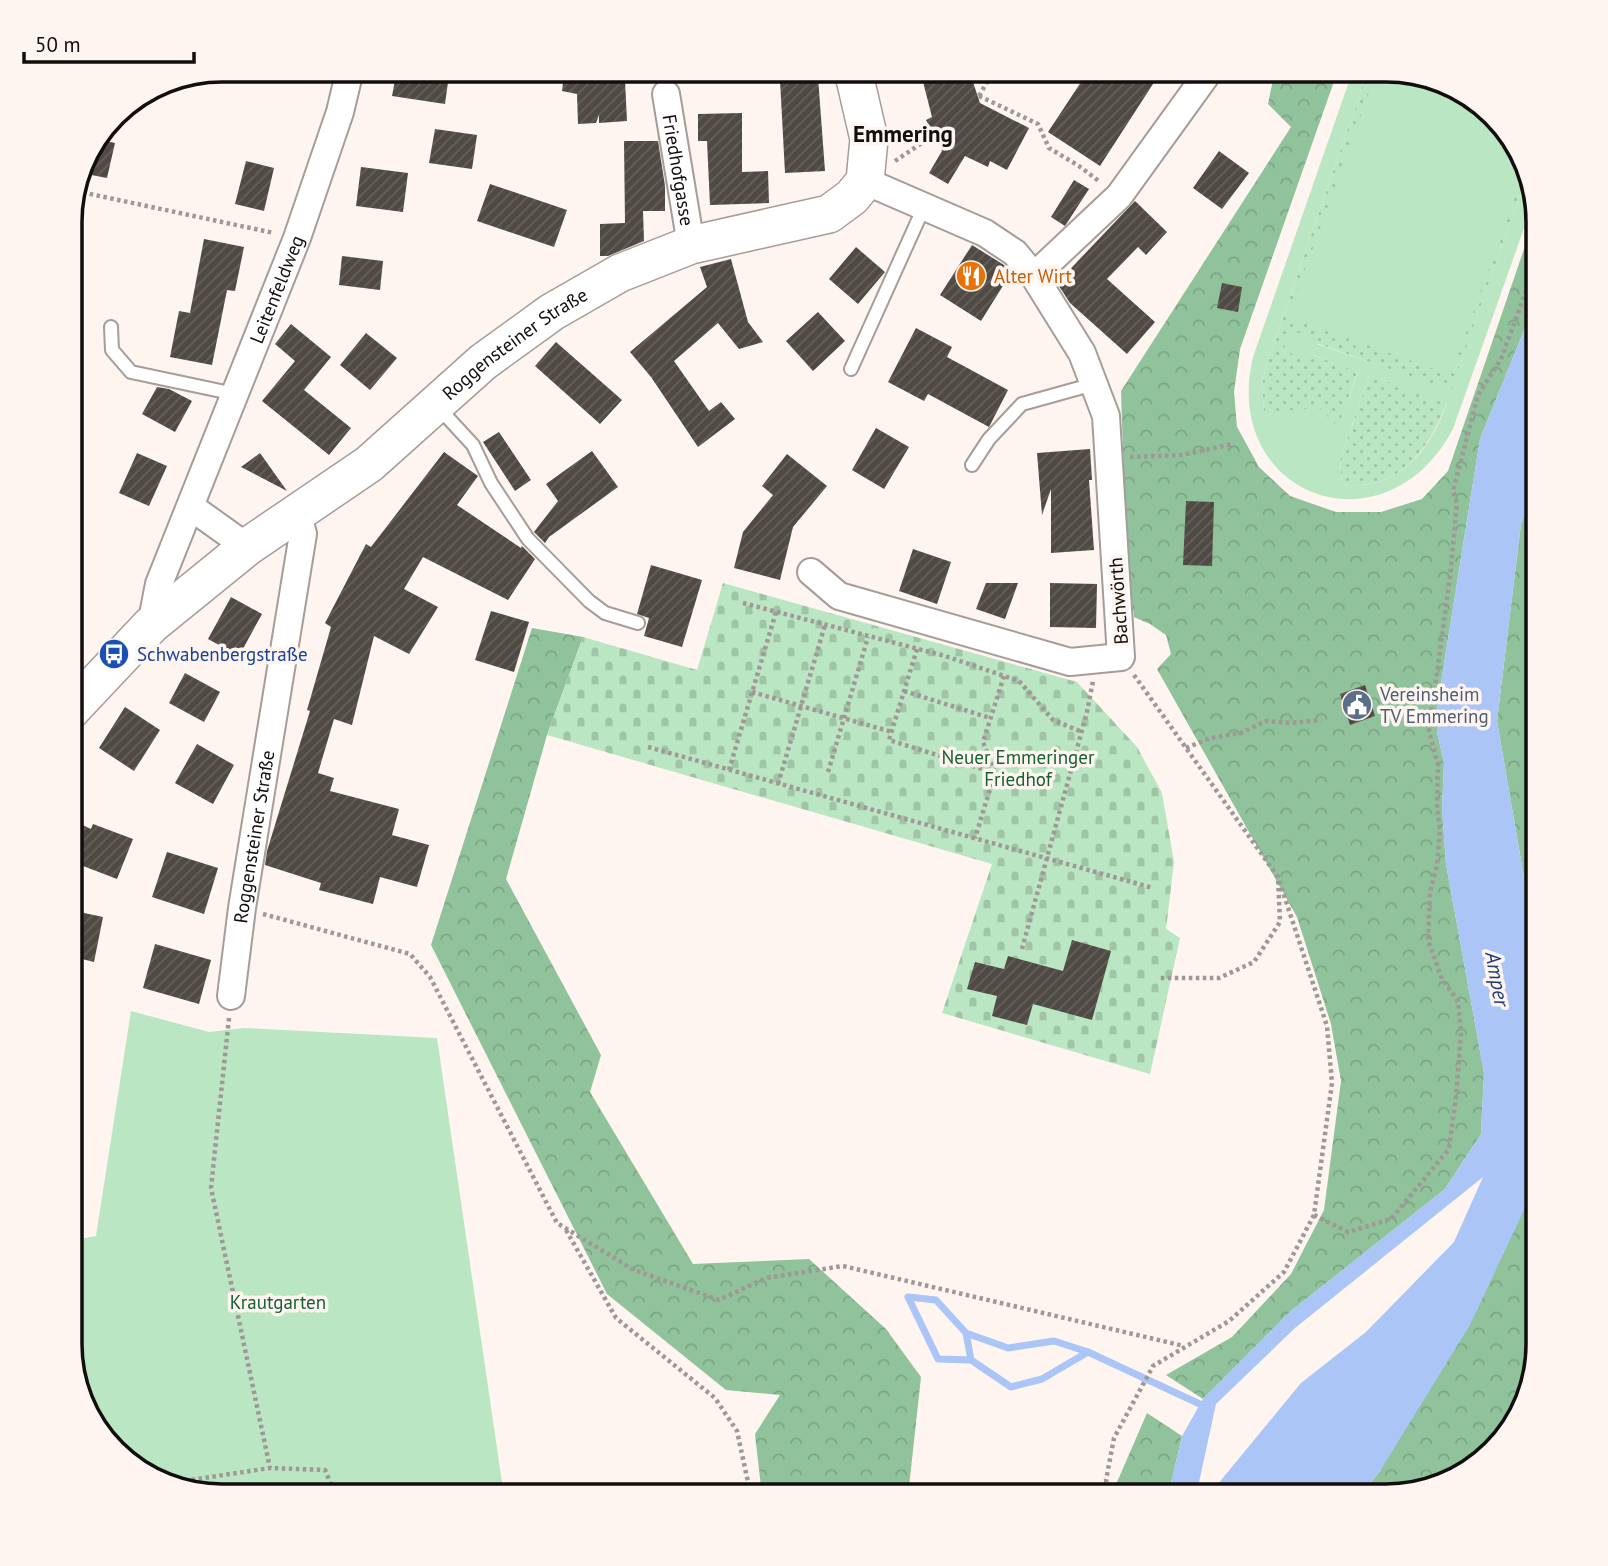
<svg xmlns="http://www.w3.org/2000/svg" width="1608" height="1566" font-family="'PT Sans',sans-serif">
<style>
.grass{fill:url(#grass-dots)}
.forest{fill:url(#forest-crowns)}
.cemetery{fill:url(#cemetery-stones)}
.garden{fill:#bae6c3;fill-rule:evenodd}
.water{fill:#abc5f6}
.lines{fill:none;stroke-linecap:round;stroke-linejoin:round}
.stream{stroke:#abc5f6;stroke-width:7}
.building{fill:url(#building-hatch)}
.lane-casing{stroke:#a69c99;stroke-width:16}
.street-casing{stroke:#a69c99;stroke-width:30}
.secondary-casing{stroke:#a69c99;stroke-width:40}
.path{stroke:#9f9895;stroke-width:4.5;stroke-dasharray:3.5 3.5;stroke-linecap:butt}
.lane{stroke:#fff;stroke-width:12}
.street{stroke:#fff;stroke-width:26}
.secondary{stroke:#fff;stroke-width:37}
.labels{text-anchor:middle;stroke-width:7;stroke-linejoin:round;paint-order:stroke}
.street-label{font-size:19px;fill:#120e0d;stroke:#fef4f0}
.food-label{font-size:19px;fill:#c56008;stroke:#fef4f0;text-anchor:start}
.transit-label{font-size:19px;fill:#164399;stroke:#fef4f0;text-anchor:start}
.service-label{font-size:19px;fill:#4e5e75;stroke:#fef4f0;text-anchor:start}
.park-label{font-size:19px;fill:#146131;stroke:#fef4f0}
.water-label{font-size:21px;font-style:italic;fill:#203c76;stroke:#fef4f0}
.quarter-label{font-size:23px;font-weight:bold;fill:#120e0d;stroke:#fef4f0}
.rim{fill:none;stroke:#120e0d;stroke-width:3.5}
</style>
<defs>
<pattern id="grass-dots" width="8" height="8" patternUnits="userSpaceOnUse" patternTransform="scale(1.75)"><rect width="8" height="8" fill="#bae6c3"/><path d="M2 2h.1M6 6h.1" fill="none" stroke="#9fc4a6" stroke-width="1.8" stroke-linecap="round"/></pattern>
<pattern id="forest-crowns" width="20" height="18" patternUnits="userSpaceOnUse" patternTransform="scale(1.75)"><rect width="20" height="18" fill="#90c29b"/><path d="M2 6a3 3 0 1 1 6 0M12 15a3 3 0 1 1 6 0" fill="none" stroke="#7ba684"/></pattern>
<pattern id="cemetery-stones" width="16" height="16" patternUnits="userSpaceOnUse" patternTransform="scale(1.75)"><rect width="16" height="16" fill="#bae6c3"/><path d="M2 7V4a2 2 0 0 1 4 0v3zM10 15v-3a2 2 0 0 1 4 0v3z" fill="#9fc4a6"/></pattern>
<pattern id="building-hatch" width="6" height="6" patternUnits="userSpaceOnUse" patternTransform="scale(1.75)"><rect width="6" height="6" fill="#4f4a44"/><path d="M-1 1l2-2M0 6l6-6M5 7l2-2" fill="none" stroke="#64605b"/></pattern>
</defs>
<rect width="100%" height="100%" fill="#fef4f0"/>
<!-- grass -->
<path class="grass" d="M1368,70H1395L1453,86L1500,122L1527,164L1528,172L1451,391L1316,343L1317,340L1310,360L1312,355L1358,371L1338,428L1264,412L1262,385L1267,363Z
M1369,375L1447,402C1430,449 1398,493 1342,484L1340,460Z"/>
<!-- forest -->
<path class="forest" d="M1275,70H1338L1240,349L1234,392L1237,427L1259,467L1290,496L1336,512H1381L1422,499L1448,471L1536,214L1538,296L1480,439L1437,708V732L1444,763L1442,808L1446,864L1484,1073L1481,1134L1445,1189L1291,1311L1203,1399L1166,1375L1232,1337L1291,1274L1324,1210L1341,1081L1331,1024L1297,917L1157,669L1171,654L1166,635L1150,624L1134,617L1126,545L1121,391L1291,127L1268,104Z
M1538,482V959L1497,721L1521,524Z
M532,628L583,637L547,735L506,879L601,1055L590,1092L693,1264L809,1259L886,1329L921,1377L908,1496H762L755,1434L780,1395L726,1390L607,1294L431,945Z
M1538,1162V1344L1526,1402L1486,1458L1444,1485L1386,1496H1360L1380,1471L1532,1193Z
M1147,1413L1182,1436L1168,1496H1111Z"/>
<!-- cemetery -->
<path class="cemetery" d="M675,70H833V71L676,82Z
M723,583L1077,682L1137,747L1162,793L1174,862L1166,929L1180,938L1150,1074L942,1013L992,864L547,735L583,637L697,670Z"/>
<!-- garden -->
<path class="garden" d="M1353,70H1368L1267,363L1262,385L1264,412L1319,408L1338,427L1358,372L1313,355L1310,360L1283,351L1290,330L1318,339L1317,344L1451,390L1528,172L1534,200L1453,429C1385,557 1220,496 1253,357ZM1369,375L1447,403C1431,449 1398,493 1342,484L1340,460Z
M1377,70H1395L1453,86L1500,122L1526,164L1451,375L1288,317Z
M131,1011L209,1032L244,1028L437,1038L504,1496H222L164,1484L108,1444L81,1402L70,1344V1241L96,1236Z"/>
<!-- water -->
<path class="water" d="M1538,296V482L1521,524L1497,721L1538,959V1162L1532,1193L1470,1325L1380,1471L1360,1496H1208L1301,1383L1366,1332L1454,1242L1483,1177L1295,1328L1216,1404L1196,1496H1168L1182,1436L1203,1399L1291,1311L1445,1189L1481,1134L1484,1073L1446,864L1442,808L1444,763L1437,732V708L1480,439Z"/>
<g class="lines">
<!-- stream -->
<path class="stream" d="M908,1297L936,1300L966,1333L1008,1348L1054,1341L1088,1352L1204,1406L1203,1409
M908,1297L938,1359L971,1360L1011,1387L1042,1379L1088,1352
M966,1333L971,1360"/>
</g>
<!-- building -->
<path class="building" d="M397,70H419L449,75L445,104L392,96Z
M920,70H969L980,103L1029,128L1007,170L990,161L988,167L965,156L948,184L929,173L942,151L926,120L932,117Z
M1089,70H1162L1100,166L1048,132Z
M818,77L825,171L785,173L780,80Z
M625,80L627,121L599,123V115L596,123L578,124L577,94L562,91L563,83Z
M742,113V172L768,171L769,203L710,205L707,141H698V114Z
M435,129L477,135L472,169L429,163Z
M98,139L115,143L107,178L81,173L86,155Z
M624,141H658L665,186V211H643L644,241L608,256H600V224L625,223Z
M1219,151L1249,173L1222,209L1193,188Z
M246,161L274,168L264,211L235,204Z
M361,167L408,173L403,212L356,206Z
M1074,180L1089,189L1065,226L1051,217Z
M490,184L567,210L554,247L477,221Z
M1135,201L1167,232L1146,255L1138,247L1107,279L1155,322L1127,354L1070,303L1057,283Z
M204,239L244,247L235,291L227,290L212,365L170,357L179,311L190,313Z
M972,245L1004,265L1011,273L981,321L940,295Z
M856,247L885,272L858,304L829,279Z
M342,256L383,261L380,290L339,285Z
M731,259L748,322L763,342L739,349L718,323L674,361L709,411L721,402L735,419L698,447L651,377L630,352L707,287L700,267Z
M1222,283L1242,287L1238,312L1217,308Z
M818,312L845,341L813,371L786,341Z
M291,324L331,357L304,390L351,428L329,455L262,401L295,361L275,344Z
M916,328L952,347L947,357L1008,390L989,427L928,394L924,401L888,382Z
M366,333L397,358L370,390L340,365Z
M556,342L622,400L600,424L535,366Z
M157,387L169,389L192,401L175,432L142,414Z
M876,428L909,447L884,489L852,470Z
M499,432L531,480L515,491L483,442Z
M1090,449L1092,480H1089L1094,550L1051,553V489L1042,515L1037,453Z
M592,451L618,487L549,537L545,543L534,532L558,501L546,484Z
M444,452L478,476L457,505L521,548L522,546L535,559L508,600L423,557L404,589L438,607L409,654L374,636L352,725L334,719L318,773L334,778L330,791L399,809L392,835L429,845L417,887L380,877L373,904L319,890L321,883L265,865L267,851L310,711L307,710L331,627L325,623L366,544L371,547Z
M137,453L167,466L149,506L119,493Z
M260,453L287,491L241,467Z
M787,454L827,486L793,527L780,580L734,568L743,532L773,495L762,486Z
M1186,501L1214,502L1212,566L1183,565Z
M913,549L951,562L937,604L899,591Z
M651,565L702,580L682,647L644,636L649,618L637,614Z
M986,583H1018L1005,619L976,609Z
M1050,583L1097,584L1096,628L1050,627Z
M231,597L262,614L239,656L208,639Z
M491,611L529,622L514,672L475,660Z
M185,673L220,692L204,722L169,703Z
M1365,685L1375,716L1350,725L1340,694Z
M125,707L160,730L134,771L99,748Z
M197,744L234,765L213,804L175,783Z
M70,819L91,829L93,824L133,839L117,879L70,861Z
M167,852L218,868L204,914L152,897Z
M70,910L103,917L94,962L70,956Z
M1072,940L1111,951L1092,1020L1033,1004L1027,1025L992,1016L997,996L967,989L975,962L1004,969L1008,956L1063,971Z
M155,944L211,960L199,1004L143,988Z"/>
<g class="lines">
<!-- lane casing -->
<g class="lane-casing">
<path id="lane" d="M111,327L112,350L131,372L235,394
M851,369L924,207
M437,406L473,445L491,483L528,539L589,601L605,613L638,623
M972,465L989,439L1022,404L1094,384"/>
</g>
<!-- street casing -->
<g class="street-casing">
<g id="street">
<path id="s1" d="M666,94L691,245"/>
<path d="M1034,276L1119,196L1210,70"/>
<path d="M191,507L247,547"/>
<path d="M811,572L839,596L1070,662L1121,657L1106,416L1082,353L1034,276L1015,253L985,233L865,181"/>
<path id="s2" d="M151,625L159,584L297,238L340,112L350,70"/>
<path id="s3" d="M231,996L242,908L303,534L297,512"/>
</g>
</g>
<!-- secondary casing -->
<g class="secondary-casing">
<g id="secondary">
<path id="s4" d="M70,711L151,625L247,547L369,464L483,362L552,312L620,273L691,245L829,214L852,197L865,181L869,139L853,70"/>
</g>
</g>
<!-- path -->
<path class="path" d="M685,73L703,70
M979,96L1038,124L1049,148L1079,166L1100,182
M979,96L994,70
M895,161L934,135
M76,191L274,233
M1130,457L1182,455L1233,444
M743,603L945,656L1019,681L1053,720L1082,732
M917,649L889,740L995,773L975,838
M1134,675L1278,877L1280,922L1254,962L1219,978H1159
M904,691L990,718
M752,692L892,732
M648,747L1153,888
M1186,748L1210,738L1241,733L1266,721L1291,723L1321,720
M729,770L776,612
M828,772L868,637
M995,772L983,742L1004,676
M778,784L825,625
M263,914L410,954L430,977L557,1223L634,1270L719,1300L766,1278L843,1266L1184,1346
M1022,949L1087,712L1093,681
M229,1018L211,1188L270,1468
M1314,1215L1348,1232L1391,1219L1449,1149L1456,1096L1461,1034L1458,1001L1442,979L1428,940L1430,892L1437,866L1440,829L1437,808L1438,765L1429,731L1450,577L1457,503L1453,491L1478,395L1501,359L1538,259
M566,1230L616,1318L715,1398L737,1431L751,1496
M164,1484L270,1468L325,1470L336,1496
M1110,1496L1106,1480L1114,1438L1153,1366L1229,1321L1284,1272L1314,1215L1332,1083L1327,1026L1278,877"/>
<!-- lane -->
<use href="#lane" class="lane"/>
<!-- street -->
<use href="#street" class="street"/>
<!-- secondary -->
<use href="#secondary" class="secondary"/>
</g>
<!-- icons -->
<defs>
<g id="restaurant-disc" transform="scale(1.575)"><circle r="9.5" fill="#e8710a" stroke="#fef4f0"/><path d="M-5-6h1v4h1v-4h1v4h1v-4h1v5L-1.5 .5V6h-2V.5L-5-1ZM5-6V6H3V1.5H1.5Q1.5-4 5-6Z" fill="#fff"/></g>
<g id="bus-disc" transform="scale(1.575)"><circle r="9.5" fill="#1a4fb4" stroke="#fef4f0"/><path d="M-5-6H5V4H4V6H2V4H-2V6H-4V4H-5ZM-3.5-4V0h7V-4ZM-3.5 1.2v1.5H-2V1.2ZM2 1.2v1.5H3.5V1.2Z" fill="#fff"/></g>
<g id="civic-disc" transform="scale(1.575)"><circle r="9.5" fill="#5c6f8a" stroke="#fef4f0"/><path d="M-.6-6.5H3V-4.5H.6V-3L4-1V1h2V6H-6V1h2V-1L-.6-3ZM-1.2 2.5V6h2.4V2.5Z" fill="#fff"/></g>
</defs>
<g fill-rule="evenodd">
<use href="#restaurant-disc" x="971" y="276"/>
<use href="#bus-disc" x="114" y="654"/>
<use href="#civic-disc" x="1357" y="705"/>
</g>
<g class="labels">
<!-- street labels -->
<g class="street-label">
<text dy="7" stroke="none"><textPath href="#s1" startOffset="77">Friedhofgasse</textPath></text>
<text dy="7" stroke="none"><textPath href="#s2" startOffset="359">Leitenfeldweg</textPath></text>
<text dy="7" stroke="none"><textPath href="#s4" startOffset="579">Roggensteiner Straße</textPath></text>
<text transform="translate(1118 601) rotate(-94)" y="7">Bachwörth</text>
<text dy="7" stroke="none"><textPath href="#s3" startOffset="161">Roggensteiner Straße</textPath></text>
</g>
<!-- food labels -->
<g class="food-label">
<text x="994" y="283">Alter Wirt</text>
</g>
<!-- transit labels -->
<g class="transit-label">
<text x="137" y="661">Schwabenbergstraße</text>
</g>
<!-- service labels -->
<g class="service-label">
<text x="1380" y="701">Vereinsheim<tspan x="1380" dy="22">TV Emmering</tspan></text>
</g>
<!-- park labels -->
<g class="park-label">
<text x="1018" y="764">Neuer Emmeringer<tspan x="1018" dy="22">Friedhof</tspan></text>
<text x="278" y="1309">Krautgarten</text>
</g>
<!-- water labels -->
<g class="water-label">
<text transform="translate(1497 979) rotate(80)" y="7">Amper</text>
</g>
<!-- quarter labels -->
<g class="quarter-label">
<text x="903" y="142">Emmering</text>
</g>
</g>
<!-- crop -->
<path d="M0 0H1608V1566H0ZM222 82H1386A140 140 0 0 1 1526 222V1344A140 140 0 0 1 1386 1484H222A140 140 0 0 1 82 1344V222A140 140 0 0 1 222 82Z" fill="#fef4f0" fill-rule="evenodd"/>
<path class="rim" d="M222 82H1386A140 140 0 0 1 1526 222V1344A140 140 0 0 1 1386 1484H222A140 140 0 0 1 82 1344V222A140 140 0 0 1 222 82Z"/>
<!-- scale -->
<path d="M24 52v10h170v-10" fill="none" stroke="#120e0d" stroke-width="3.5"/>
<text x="35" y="52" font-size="21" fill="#120e0d" stroke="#fef4f0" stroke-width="5" paint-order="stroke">50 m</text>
</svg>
